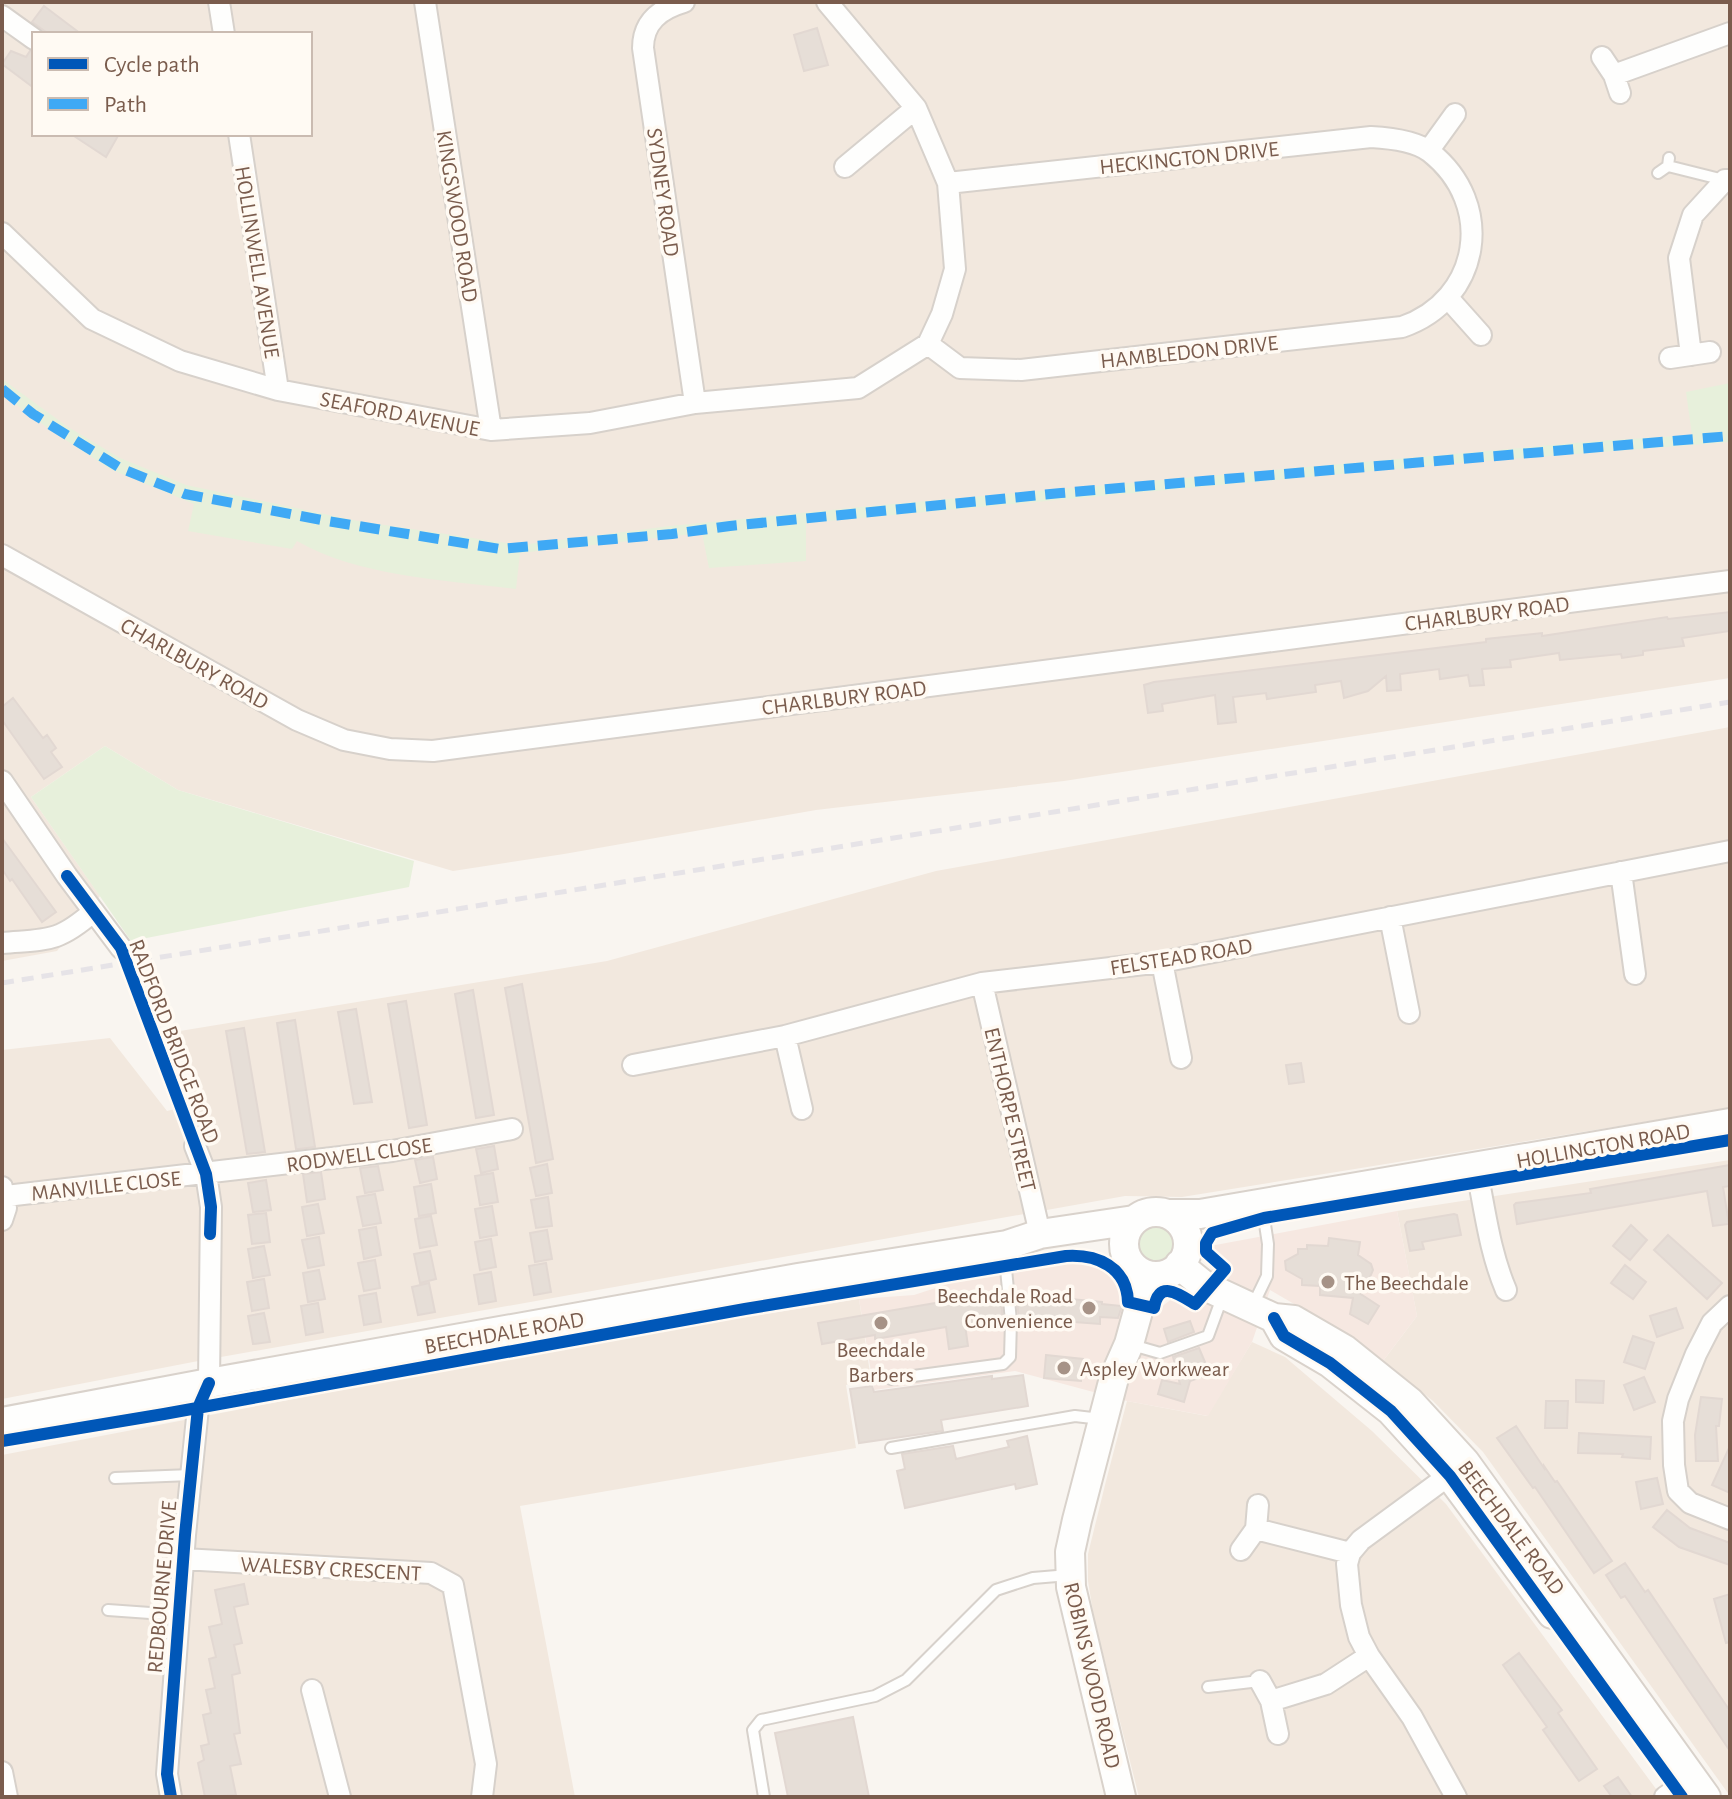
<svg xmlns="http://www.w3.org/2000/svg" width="1732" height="1799" font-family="'Alegreya Sans',sans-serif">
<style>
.residential{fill:#f2e8de;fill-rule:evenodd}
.commercial{fill:#f6e8e1}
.green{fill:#e7f0db}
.building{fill:#e6ded7;stroke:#e2d8d2;stroke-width:2}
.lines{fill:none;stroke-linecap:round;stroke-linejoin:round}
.lane-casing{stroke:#d7d1cb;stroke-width:14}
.street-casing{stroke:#d7d1cb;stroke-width:24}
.secondary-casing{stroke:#d9d2cb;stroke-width:32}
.lane{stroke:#fefefd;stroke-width:10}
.street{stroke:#fefefd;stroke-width:20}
.secondary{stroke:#fefefd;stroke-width:28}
.rail{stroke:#e6e3e7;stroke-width:5;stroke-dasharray:12 8;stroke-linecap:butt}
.quiet{stroke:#3fa9f5;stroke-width:10;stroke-dasharray:20 10;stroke-linecap:butt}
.cycleway-casing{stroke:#fffaf3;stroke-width:17}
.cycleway{stroke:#0057b8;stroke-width:12}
.poi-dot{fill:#a69286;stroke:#fffaf3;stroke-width:3}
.labels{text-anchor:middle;stroke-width:7;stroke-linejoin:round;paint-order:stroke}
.street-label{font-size:22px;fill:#7a5c4d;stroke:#fffaf3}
.poi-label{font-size:22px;fill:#7a5c4d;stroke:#fffaf3;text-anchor:start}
</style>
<rect width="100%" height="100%" fill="#f9f5f0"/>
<!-- residential -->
<path class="residential" d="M2,2H1730V678L1064,781L816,810L564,854L453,871L178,790L105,746L31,797L100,896L57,951L2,961ZM34,34H310V134H34Z
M1730,727V1108L1182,1197L1125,1196L193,1362L2,1399V1050L110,1038L167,1111L196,1104L180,1031L607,961L936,871Z
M1730,1160V1796L1483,1452L1433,1401L1383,1361L1417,1316L1397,1211Z
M859,1299L871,1380L846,1385L856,1448L520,1506L575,1797H2V1455L585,1343Z
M1252,1342L1285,1357L1372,1431L1446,1504L1662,1797H1139L1094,1618L1088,1581V1554L1106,1481L1127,1401L1207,1416Z"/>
<!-- commercial -->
<path class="commercial" d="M1397,1211L1417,1316L1383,1361L1332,1326L1270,1290L1252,1342L1208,1416L1127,1401L1015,1371L874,1390L859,1299L914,1295L963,1279L1072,1260L1113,1259L1128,1279L1135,1292L1151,1310L1161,1307L1214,1268L1208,1261L1210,1246Z"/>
<!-- green -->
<path class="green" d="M2,379L68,427L120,458L186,485L358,521L521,545L670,526L871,506L1598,441L1692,435L1686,392L1730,383V442L1471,462L806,523V561L709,568L702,533L520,553L516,589C445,580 360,577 297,541L292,549L188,531L194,504L110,469L49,429L2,394Z
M105,746L178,790L414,861L409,887L131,941L31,797Z
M1137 1244a19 19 0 1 1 38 0a19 19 0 1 1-38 0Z"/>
<!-- building -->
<path class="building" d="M44,6L81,34H49L32,22Z
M817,28L828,65L804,71L794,35Z
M11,51L26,57L30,51L34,52V88L2,64Z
M71,134H119L106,157Z
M1730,612V631L1682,638L1684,646L1643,651V655L1622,658L1621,654L1560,660L1559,653L1510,660L1511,667L1482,669L1484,685L1470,686L1468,675L1440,679L1439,669L1400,674L1401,690L1387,691L1386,676L1368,691L1344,698L1341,681L1315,685L1316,692L1267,699L1266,693L1233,697L1236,722L1218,724L1215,695L1162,704L1163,711L1148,713L1144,685L1154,682L1486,642V639L1542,633V636L1667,617L1668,619Z
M13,698L43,738L47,735L56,748L51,752L62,767L44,779L2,720V707Z
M2,838L56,912L42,922L12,879L10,881L2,869Z
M522,984L553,1159L536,1163L505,988Z
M473,990L494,1115L476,1118L455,994Z
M406,1001L427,1125L409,1128L388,1004Z
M356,1009L372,1102L354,1104L338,1012Z
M295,1020L315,1147L299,1149H296L277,1023Z
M244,1028L265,1152L247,1154L226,1031Z
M1301,1063L1304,1082L1289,1084L1286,1065Z
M494,1146L498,1169L481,1173L476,1149Z
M433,1157L437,1179L420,1183L415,1160Z
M547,1164L552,1193L536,1196L530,1168Z
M1730,1165V1186L1723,1187L1729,1224L1713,1226L1707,1191L1517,1224L1514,1205L1516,1203L1591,1193L1590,1189Z
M378,1166L383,1190L365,1193L360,1168Z
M321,1172L325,1199L307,1202L303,1174Z
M493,1173L498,1202L480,1205L475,1176Z
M266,1180L271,1210L253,1212L248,1183Z
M431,1184L436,1213L419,1216L414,1187Z
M375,1194L381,1223L363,1226L357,1197Z
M548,1197L552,1226L536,1228L531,1200Z
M318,1204L324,1233L307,1236L302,1207Z
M492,1206L497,1235L480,1238L475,1209Z
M266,1213L270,1242L252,1244L248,1215Z
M1454,1214L1457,1215L1461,1235L1422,1242L1424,1249L1410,1251L1405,1225L1407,1222Z
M431,1216L437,1245L420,1248L415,1219Z
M1631,1225L1647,1240L1630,1260L1613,1246Z
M376,1227L381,1255L364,1259L359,1230Z
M547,1230L552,1259L535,1262L530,1233Z
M1668,1235L1722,1283L1707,1299L1654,1250Z
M319,1237L324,1265L308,1268L302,1240Z
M1329,1238L1360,1242L1358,1255L1371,1264L1373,1270L1370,1277L1353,1289L1379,1306L1368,1324L1350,1314L1353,1298L1320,1295V1286L1302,1285V1279L1286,1270L1285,1261L1298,1254V1249H1307V1245L1328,1246Z
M491,1239L496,1267L480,1270L475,1242Z
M264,1246L270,1275L253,1278L248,1249Z
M430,1251L436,1279L420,1283L414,1254Z
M375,1260L380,1288L364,1291L358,1263Z
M546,1263L551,1292L534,1295L529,1266Z
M1625,1265L1646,1282L1633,1299L1611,1283Z
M319,1270L325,1299L308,1302L303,1273Z
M491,1272L496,1301L479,1304L474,1275Z
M264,1279L269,1308L252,1311L247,1282Z
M429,1283L435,1312L418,1315L412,1287Z
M1000,1292L1003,1320L965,1325L968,1346L949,1349L946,1327L875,1339V1335L822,1344L818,1323Z
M376,1293L381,1322L364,1325L359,1296Z
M1016,1294L1102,1302V1304L1122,1306L1118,1318L1100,1317V1324L1019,1318Z
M318,1303L323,1332L306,1335L301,1306Z
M1676,1308L1683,1328L1657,1337L1650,1316Z
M264,1313L270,1342L253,1344L248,1316Z
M1190,1321L1194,1332L1168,1342L1164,1329Z
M1633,1336L1654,1343L1645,1369L1624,1362Z
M1199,1348L1210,1374L1190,1381L1184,1402L1158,1394L1162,1380L1180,1384L1173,1357Z
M1046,1355L1083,1359L1081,1381L1044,1378Z
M1023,1375L1028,1406L941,1420L943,1431L859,1443L850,1389L872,1386L874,1392L992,1376V1379Z
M1644,1377L1655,1402L1634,1410L1624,1385Z
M1576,1380L1604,1381L1603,1403L1576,1402Z
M1701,1397L1722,1399L1719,1426H1716L1718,1461H1696L1695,1435Z
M1546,1401H1568L1567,1428H1545Z
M1516,1426L1544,1468V1466L1555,1482L1557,1481L1612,1561L1594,1573L1535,1487L1533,1488L1497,1438Z
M1579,1433L1651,1437L1650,1459L1622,1457L1623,1454L1578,1453Z
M1027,1436L1037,1484L1016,1489L1015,1484L905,1508L897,1471L905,1469L902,1454L953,1446L956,1459L1009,1447L1007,1441Z
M1730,1446V1493L1712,1485Z
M1657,1478L1663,1504L1641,1509L1636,1482Z
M1667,1510L1690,1528L1730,1543V1565L1679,1547L1653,1527Z
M1625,1563L1645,1592L1648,1590L1730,1711V1751L1625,1596L1621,1598L1606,1575Z
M244,1584L248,1604L234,1607L242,1643L234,1645L240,1673L232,1675L240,1733L234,1734L241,1764L230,1766L236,1795L205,1797L198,1763L204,1760L201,1746L209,1744L203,1715L211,1713L206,1690L215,1688L209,1659L216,1657L209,1627L222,1624L215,1590Z
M1730,1594V1642L1726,1643L1714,1599Z
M1519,1653L1562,1710L1558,1713L1597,1769L1579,1781L1543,1730L1547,1727L1503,1665Z
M853,1717L869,1797H788L775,1733Z
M1618,1777L1632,1797H1612L1604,1786Z"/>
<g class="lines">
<!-- lane casing -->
<g class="lane-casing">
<path id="lane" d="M1668,166L1724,180
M1658,173L1668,166L1669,158
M1253,1305L1267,1276L1268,1244L1262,1205
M1132,1345L1160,1353L1208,1336L1223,1295
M891,1379L1003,1364L1010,1357L1011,1321L1004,1248
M891,1448L1075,1416L1101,1419
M115,1478L191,1475
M108,1610L178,1615
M1208,1687L1260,1681
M764,1797L753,1730L761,1720L875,1696L906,1680L996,1590L1033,1578L1069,1575"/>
</g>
<!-- street casing -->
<g class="street-casing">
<path id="street" d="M219,2L224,34
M425,2L491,430
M684,2C660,9 643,22 643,48L695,403
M827,2L916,108L948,183L955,269L942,314L928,344
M2,16L34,39
M1602,57L1614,75L1620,93
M1614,75L1730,33
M239,134L278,390
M1429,150L1455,114
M845,167L916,108
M2,233L92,319L180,361L278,390L491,430L590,423L695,403L858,388L928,344
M1448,298L1481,335
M928,344L960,368L1021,370L1402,327C1481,300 1496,204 1430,152C1416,141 1389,138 1371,137L948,183
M1691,355L1679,258L1693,215L1725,180H1730
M1670,358L1710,352
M2,555L297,720L344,740L390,749L433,751L1730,581
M2,781L67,876L121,948
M1621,872L1635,974
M1390,917L1409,1013
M2,943C48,939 57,943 93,912
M1162,962L1181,1058
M982,983L1040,1234
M785,1036L802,1109
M633,1065L785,1036L982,983L1162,962L1730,851
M1476,1167C1485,1209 1489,1250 1506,1290
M2,1187L6,1208L2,1220
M6,1196L392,1151L512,1129
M1730,1306L1712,1323L1696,1354L1678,1399L1673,1421L1674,1465L1678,1491L1690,1503L1730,1519
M1256,1529L1350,1553
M1241,1550L1256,1529L1258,1505
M183,1559L431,1573L453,1585L486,1764L482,1797
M1260,1681L1271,1701L1326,1684L1369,1656
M312,1690L340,1797
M1271,1701L1278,1734
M2,1772L7,1797
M171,1797L167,1774L185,1535L198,1408L209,1383L211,1207L206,1174L195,1146
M1456,1797L1412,1717L1369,1656L1359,1637L1351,1605L1347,1564L1350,1553L1361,1540L1459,1468
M1665,1797L1692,1778"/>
</g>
<!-- secondary casing -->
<g class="secondary-casing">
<path id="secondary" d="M1124 1244a32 32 0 1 1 64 0a32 32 0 1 1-64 0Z
M1169,1214H1200L1730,1123
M1179,1265L1205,1286L1274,1318L1294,1320L1344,1349L1410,1402L1465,1462L1706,1797
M1274,1318L1284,1336L1330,1363L1391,1411L1450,1476L1552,1614
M2,1422L209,1383L798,1278L1007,1245L1040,1234L1134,1220
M1121,1797L1071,1587L1070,1552L1077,1520L1114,1378L1129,1344L1148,1275"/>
</g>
<!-- lane -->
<use href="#lane" class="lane"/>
<!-- street -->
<use href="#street" class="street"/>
<!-- secondary -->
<use href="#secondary" class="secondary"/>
<!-- rail -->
<path class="rail" d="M2,983L1730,702"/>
<!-- quiet -->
<path class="quiet" d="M2,389L33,414L120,468L185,494L327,521L500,549L672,534L730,526L1061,493L1730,436"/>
<!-- cycleway casing -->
<g class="cycleway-casing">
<path id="cycleway" d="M67,876L121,948L206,1174L211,1207L210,1234
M1274,1318L1284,1336L1330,1363L1391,1411L1450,1476L1682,1797
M2,1441L164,1414L745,1309L1066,1256C1097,1254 1127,1267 1128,1302L1154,1308C1159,1279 1179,1294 1195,1304L1225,1269L1206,1252V1243L1212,1233L1264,1218L1730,1140
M171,1797L167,1774L185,1535L198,1408L209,1383"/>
</g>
<!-- cycleway -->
<use href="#cycleway" class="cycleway"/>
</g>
<!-- markers -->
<g class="poi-dot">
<circle cx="1328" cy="1282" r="8"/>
<circle cx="1089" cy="1308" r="8"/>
<circle cx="881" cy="1323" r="8"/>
<circle cx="1064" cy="1368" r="8"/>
</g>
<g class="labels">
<!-- street labels -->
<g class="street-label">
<text transform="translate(1189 157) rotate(-6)" y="8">HECKINGTON DRIVE</text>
<text transform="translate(664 192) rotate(82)" y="8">SYDNEY ROAD</text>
<text transform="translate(458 216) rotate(81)" y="8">KINGSWOOD ROAD</text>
<text transform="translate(258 262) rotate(81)" y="8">HOLLINWELL AVENUE</text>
<text transform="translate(1189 351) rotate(-6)" y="8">HAMBLEDON DRIVE</text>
<text transform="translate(400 413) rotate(11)" y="8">SEAFORD AVENUE</text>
<text transform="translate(1487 613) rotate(-7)" y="8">CHARLBURY ROAD</text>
<text transform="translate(195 663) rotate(29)" y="8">CHARLBURY ROAD</text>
<text transform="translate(844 697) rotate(-7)" y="8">CHARLBURY ROAD</text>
<text transform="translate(1181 956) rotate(-9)" y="8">FELSTEAD ROAD</text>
<text transform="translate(175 1041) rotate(69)" y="8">RADFORD BRIDGE ROAD</text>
<text transform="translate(1011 1109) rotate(77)" y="8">ENTHORPE STREET</text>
<text transform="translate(1603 1145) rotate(-10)" y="8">HOLLINGTON ROAD</text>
<text transform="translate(359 1154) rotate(-8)" y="8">RODWELL CLOSE</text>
<text transform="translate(106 1185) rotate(-6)" y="8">MANVILLE CLOSE</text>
<text transform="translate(504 1332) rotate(-10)" y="8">BEECHDALE ROAD</text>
<text transform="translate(1512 1527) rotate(53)" y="8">BEECHDALE ROAD</text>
<text transform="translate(331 1568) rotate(3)" y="8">WALESBY CRESCENT</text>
<text transform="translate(161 1587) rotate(-85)" y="8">REDBOURNE DRIVE</text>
<text transform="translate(1093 1675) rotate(77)" y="8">ROBINS WOOD ROAD</text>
</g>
<!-- poi labels -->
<g class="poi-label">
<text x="1344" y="1290">The Beechdale</text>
<text x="1073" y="1303" text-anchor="end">Beechdale Road<tspan x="1073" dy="25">Convenience</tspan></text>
<text x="881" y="1357" text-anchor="middle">Beechdale<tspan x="881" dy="25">Barbers</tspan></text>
<text x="1080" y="1376">Aspley Workwear</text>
</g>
</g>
<!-- border -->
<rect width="1732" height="1799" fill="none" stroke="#7a5c4d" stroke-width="8"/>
<!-- legend -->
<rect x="32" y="32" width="280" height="104" fill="#fffaf3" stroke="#cabbb1" stroke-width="2"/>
<rect x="48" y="58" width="40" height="12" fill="#0057b8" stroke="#cabbb1" stroke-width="2"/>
<text x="104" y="72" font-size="24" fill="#7a5c4d">Cycle path</text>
<rect x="48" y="98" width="40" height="12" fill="#3fa9f5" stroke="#cabbb1" stroke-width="2"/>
<text x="104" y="112" font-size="24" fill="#7a5c4d">Path</text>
</svg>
